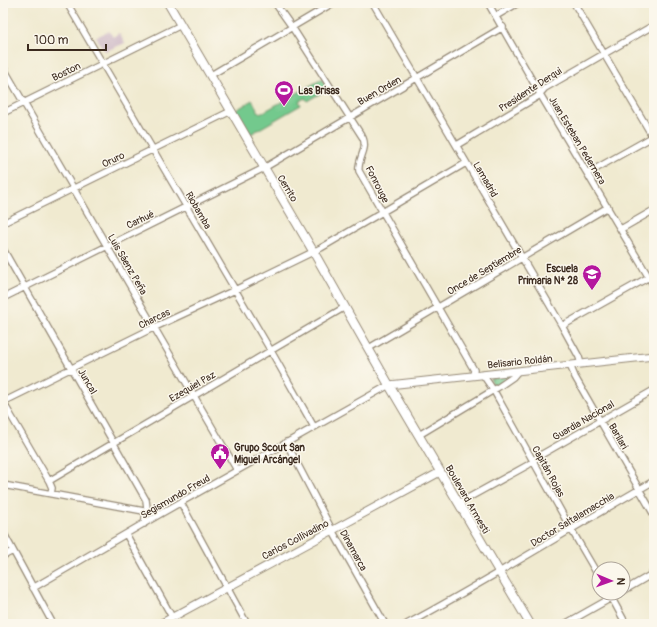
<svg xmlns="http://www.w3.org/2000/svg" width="657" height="627" font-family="Pangolin,sans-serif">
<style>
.industrial{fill:#d1bdc9}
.green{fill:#73c98d;stroke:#577a56}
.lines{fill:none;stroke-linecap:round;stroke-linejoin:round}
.minor-casing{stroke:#968a77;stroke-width:8}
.tertiary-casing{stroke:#968a77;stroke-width:9}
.secondary-casing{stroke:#968a77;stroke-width:10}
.minor{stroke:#fff;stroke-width:5.5}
.tertiary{stroke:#fff;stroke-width:7}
.secondary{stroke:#fff;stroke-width:8}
.labels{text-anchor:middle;stroke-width:3;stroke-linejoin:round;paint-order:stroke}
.street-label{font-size:10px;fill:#3b2a1e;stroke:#fbf7ec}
.poi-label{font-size:10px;font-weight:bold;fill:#3b2a1e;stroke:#fbf7ec;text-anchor:start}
</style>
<rect width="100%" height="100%" fill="#fbf7ec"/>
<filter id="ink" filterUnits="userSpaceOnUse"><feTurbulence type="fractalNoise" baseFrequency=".025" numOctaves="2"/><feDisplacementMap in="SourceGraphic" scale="8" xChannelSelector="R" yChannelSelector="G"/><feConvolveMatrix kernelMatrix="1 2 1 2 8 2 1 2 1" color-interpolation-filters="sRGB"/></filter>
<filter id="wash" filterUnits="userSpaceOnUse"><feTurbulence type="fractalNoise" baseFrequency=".012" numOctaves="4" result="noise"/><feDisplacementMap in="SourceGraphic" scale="16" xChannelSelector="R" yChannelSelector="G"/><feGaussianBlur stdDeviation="0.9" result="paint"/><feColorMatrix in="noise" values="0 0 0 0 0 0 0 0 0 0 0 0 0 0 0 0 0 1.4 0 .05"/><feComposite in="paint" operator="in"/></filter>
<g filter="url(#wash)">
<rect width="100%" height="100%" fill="#f0ead0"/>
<!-- industrial -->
<path class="industrial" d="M109,31L113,37L119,33L125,43L106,51L103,49L96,37Z"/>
<!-- green -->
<path class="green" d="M322,79L328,89L307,101L305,98L299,101L301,105L249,135L235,111L252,100L260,114Z
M509,375V377L494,387L490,379Z"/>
</g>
<g filter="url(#ink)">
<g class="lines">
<!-- minor casing -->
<g class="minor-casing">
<path id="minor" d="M67,3L271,351L314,427
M275,3L292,27L363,138C368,150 357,160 359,171L474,370L473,376
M373,3L562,326L579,357L581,364
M488,3L540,94L654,286
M574,3L654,139
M496,16L518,3
M3,67L237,470
M211,75L333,3
M3,113L181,25
M457,145L537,97L545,88L654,25
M588,173L654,136
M3,223L231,111
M621,229L654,210
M3,249L146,500L147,508L144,524
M3,298L264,168L503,27
M562,326L649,277
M369,348L608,207
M570,365L575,377L654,515
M483,375L494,391L571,529L599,577
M3,402L155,327L235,290L321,248L466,163
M3,402L49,481L52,488L51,494
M419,435L497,388L513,377L518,371
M286,442L332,530L385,624
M49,481L345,307
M3,485L160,514
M181,503L247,624
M459,503L528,465L539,456L654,390
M3,532L53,624
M126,534L172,617
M3,556L13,551
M33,588L160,514L389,385
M623,591L654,573
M609,593L626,624
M407,624C491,579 571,528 654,481
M565,624L620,593"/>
</g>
<!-- tertiary casing -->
<g class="tertiary-casing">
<path id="tertiary" d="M389,385L654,356
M160,624L440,472"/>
</g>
<!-- secondary casing -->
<g class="secondary-casing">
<path id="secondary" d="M168,3L313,251L389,385L530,624"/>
</g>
<!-- minor -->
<use href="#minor" class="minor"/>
<!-- tertiary -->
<use href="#tertiary" class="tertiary"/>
<!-- secondary -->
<use href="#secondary" class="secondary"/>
</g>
</g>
<!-- icons -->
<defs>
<g id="stadium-pin" transform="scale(1)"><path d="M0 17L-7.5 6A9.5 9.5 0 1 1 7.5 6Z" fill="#b5179e" stroke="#fbf7ec"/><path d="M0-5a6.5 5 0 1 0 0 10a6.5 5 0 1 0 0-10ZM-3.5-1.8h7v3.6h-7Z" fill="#fff"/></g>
<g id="school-pin" transform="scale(1)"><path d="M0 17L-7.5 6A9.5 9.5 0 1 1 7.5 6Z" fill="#b5179e" stroke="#fbf7ec"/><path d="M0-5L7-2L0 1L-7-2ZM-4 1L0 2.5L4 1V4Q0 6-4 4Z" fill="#fff"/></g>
<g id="civic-pin" transform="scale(1)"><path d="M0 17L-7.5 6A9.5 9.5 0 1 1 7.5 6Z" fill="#b5179e" stroke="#fbf7ec"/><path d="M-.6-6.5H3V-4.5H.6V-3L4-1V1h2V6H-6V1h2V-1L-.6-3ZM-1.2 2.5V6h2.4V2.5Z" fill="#fff"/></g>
</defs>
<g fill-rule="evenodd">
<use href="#stadium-pin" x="284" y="90"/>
<use href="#school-pin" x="592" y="274"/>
<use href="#civic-pin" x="220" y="453"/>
</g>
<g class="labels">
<!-- street labels -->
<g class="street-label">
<text transform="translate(66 71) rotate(-26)" y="4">Boston</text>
<text transform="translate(530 89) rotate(-33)" y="4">Presidente Derqui</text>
<text transform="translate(379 90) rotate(-30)" y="4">Buen Orden</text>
<text transform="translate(578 140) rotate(59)" y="4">Juan Esteban Pedernera</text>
<text transform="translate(113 159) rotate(-26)" y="4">Oruro</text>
<text transform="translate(486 179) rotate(60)" y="4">Lamadrid</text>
<text transform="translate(378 184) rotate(63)" y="4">Fonrouge</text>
<text transform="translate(288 188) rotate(59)" y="4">Cerrito</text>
<text transform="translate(199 210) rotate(60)" y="4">Riobamba</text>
<text transform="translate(140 219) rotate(-26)" y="4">Carhué</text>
<text transform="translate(128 264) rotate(60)" y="4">Luis Sáenz Peña</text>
<text transform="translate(484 270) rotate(-31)" y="4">Once de Septiembre</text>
<text transform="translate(154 318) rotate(-26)" y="4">Charcas</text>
<text transform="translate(520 361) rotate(-6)" y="4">Belisario Roldán</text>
<text transform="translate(88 381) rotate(60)" y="4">Juncal</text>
<text transform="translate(192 386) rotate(-30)" y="4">Ezequiel Paz</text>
<text transform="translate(583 420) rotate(-30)" y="4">Guardia Nacional</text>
<text transform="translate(619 436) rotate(60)" y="4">Barilari</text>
<text transform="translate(549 471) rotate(61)" y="4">Capitán Rojas</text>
<text transform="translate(175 496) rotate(-30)" y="4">Segismundo Freud</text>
<text transform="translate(468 499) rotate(60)" y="4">Boulevard Armesti</text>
<text transform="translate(572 519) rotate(-31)" y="4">Doctor Saltalamacchia</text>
<text transform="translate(295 539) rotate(-28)" y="4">Carlos Collivadino</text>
<text transform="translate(354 550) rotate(61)" y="4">Dinamarca</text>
</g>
<!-- poi labels -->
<g class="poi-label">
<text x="298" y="94">Las Brisas</text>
<text x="578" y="272" text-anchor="end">Escuela<tspan x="578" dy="12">Primaria N* 28</tspan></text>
<text x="234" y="451">Grupo Scout San<tspan x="234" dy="12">Miguel Arcángel</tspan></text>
</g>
</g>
<!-- margin -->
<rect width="657" height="627" fill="none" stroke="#fbf7ec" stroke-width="16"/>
<!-- north arrow -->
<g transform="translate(611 581) rotate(92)"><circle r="19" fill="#fbf7ec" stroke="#aea59a"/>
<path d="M0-3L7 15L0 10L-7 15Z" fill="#b5179e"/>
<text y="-6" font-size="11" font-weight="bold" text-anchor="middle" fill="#3b2a1e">N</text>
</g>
<!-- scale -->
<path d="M28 44v6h78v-6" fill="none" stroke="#3b2a1e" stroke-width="2"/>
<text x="34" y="44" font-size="12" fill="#3b2a1e" stroke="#fbf7ec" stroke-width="3" paint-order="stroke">100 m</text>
</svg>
